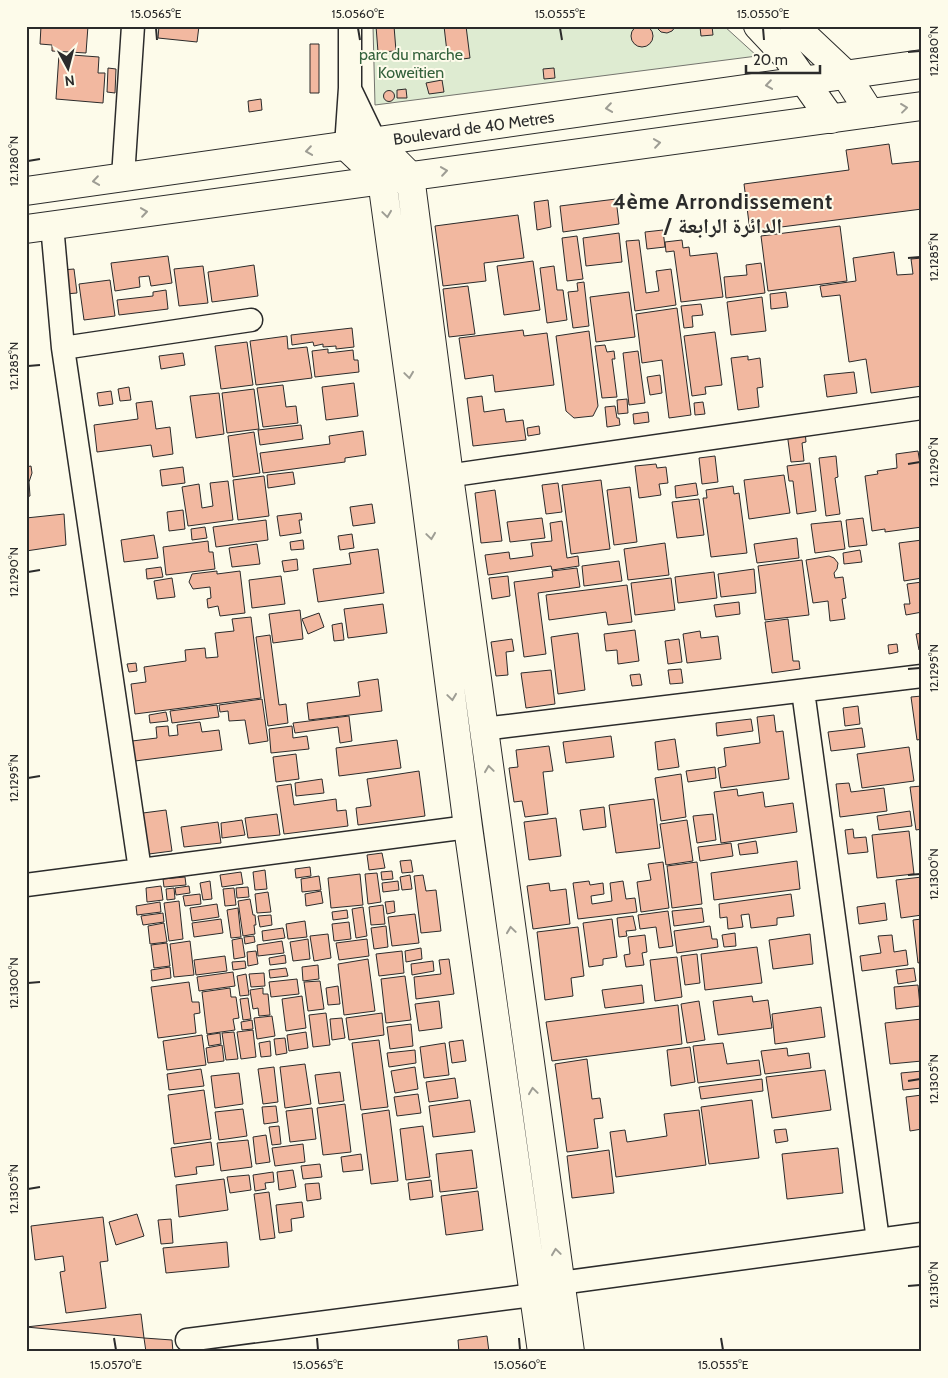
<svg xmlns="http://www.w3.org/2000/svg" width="948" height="1378" font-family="Cabin,'Noto Naskh Arabic',sans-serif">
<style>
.green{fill:#deebd1;stroke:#74746e}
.building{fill:#f2b8a0;stroke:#2b2b2b}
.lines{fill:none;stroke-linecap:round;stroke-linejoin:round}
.street-casing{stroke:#2b2b2b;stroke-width:25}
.secondary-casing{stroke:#2b2b2b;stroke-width:30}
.primary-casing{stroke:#2b2b2b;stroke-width:30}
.street{stroke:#fdfbea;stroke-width:22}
.secondary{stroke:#fdfbea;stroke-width:28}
.primary{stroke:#fdfbea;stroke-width:28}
.oneway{stroke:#9e9d94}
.ticks{fill:none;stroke:#2b2b2b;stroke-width:2}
.labels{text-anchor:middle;stroke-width:4;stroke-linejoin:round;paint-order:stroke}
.park-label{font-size:16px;fill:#34623c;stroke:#fdfbea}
.street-label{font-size:16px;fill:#2b2b2b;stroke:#fdfbea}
.district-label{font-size:21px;font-weight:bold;letter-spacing:1px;fill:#2b2b2b;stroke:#fdfbea}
.neatline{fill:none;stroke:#2b2b2b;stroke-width:2}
.ticks-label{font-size:12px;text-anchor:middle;fill:#2b2b2b}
</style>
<rect width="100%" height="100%" fill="#fdfbea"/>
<!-- green -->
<path class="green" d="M373,26H724L757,56L375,105Z"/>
<!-- building -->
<path class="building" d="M631 36a11 11 0 1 1 22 0a11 11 0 1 1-22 0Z
M41,26H88L86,53L52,51V45L40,44Z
M159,26H199L197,42L158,38Z
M376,26H394L396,51L378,52Z
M444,26H466L470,58L448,61Z
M655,26H676L672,31L667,33L661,32Z
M712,26L713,35L701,36L700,27Z
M310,44H319V93H310Z
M59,54L99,57L98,73H105L103,103L56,99Z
M108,68L116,69L115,93L107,92Z
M554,68L555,78L544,79L543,69Z
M442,80L444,92L429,94L426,83Z
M406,89L407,98H397V90Z
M383.5 96a5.5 5.5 0 1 1 11 0a5.5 5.5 0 1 1-11 0Z
M261,99L262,110L249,112L248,101Z
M889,144L892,164L922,161V209L750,231L744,184L849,170L846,150Z
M616,199L619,224L563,232L560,206Z
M548,200L551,227L537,230L534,202Z
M518,215L524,258L484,263L486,281L443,286L435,226Z
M840,226L847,281L768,291L761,236Z
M663,230L665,247L647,249L645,232Z
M619,233L622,262L586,266L583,238Z
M577,236L583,279L567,281L562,238Z
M639,240L646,293L659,291L656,271L671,269L676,305L635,311L626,241Z
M682,240L683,248L689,247L690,256L717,253L723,297L681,302L674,251L666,252L665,242Z
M894,252L897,275L913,274L911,259L922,258V386L871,393L866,359L849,362L840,295L822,297L820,286L856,281L853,258Z
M168,256L172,283L151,286L149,276L139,277L140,287L115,291L111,263Z
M533,261L540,310L504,315L497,266Z
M761,263L765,293L726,298L724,277L747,275L746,265Z
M254,265L258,296L212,302L208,272Z
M203,266L208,303L179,306L174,269Z
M554,266L557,290H563L567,320L547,323L540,268Z
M74,269L77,293L65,294L62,270Z
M110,280L115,316L84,320L79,284Z
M584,282L589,326L573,328L568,292L578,291L577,283Z
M468,286L475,334L449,337L443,289Z
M166,290L168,309L119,315L117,300L153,296V292Z
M629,292L635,337L596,342L590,297Z
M786,292L788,307L771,309L770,294Z
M762,297L766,331L731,335L727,302Z
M701,304L703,315L692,316L693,327L684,328L681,306Z
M677,308L691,415L669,418L662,360L642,363L636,314Z
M352,328L354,347L336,349V346L323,347V344L314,346L313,342L292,345L291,335Z
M523,330L524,336L547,333L554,385L495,392L493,375L465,379L459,338Z
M589,331L598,406L593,416L574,418L566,411L556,336Z
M715,332L722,385L705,387L706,394L692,396L684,336Z
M287,336L288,349L307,347L312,378L256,385L250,341Z
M247,342L253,385L221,389L215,346Z
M605,345L607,352L614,351L615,359H612L617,397L602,398L595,346Z
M328,349V353L353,350L354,360H358L359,372L315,377L312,351Z
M638,351L645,403L629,405L623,353Z
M183,353L185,365L161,369L159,356Z
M748,356V360L760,358L763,387L757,388L759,407L738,410L731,358Z
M854,372L857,393L827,397L824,375Z
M660,375L662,393L650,395L647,377Z
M354,383L358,416L326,420L322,387Z
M283,385L286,407L296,406L298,423L263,427L257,388Z
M129,387L131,400L120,401L118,389Z
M254,389L259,429L227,433L222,393Z
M111,391L113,404L99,406L97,393Z
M219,393L224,434L196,438L190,396Z
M482,396L484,412L504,409L506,422L523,420L526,440L473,446L467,398Z
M627,399L628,413L618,414L617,400Z
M152,401L156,429L170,427L173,454L153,457L151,445L97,452L94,425L138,419L136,403Z
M703,402L705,414L695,415L694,403Z
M615,406L617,418H619L620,425L607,427L605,407Z
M648,412L649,422L634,424L633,414Z
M301,425L303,439L260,445L258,430Z
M539,426L540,434L528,436L527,428Z
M363,431L366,455L345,458V462L263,473L260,453L330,444L329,436Z
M805,431L806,442L802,443L804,461L791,462L787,433Z
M254,432L260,473L233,477L228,436Z
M918,451L922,476V527L885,532V529L872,531L865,476L878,474L877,471L897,468L896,454Z
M715,456L718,482L702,484L699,458Z
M836,456L838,477L835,478L840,514L826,516L819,458Z
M810,463L816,511L797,514L793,481H789L787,466Z
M656,464L657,468L666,467L668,483L659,484L661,495L639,498L635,466Z
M31,466L32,473L29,482L30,496L26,497V467Z
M183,467L185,483L162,486L160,470Z
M293,472L295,484L268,488L267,475Z
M784,475L790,513L749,519L744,480Z
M264,476L269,516L238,520L233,480Z
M601,480L610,549L571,554L562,485Z
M228,481L233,520L188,526L182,487L199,484L202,508L213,506L210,483Z
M558,483L562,512L546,514L542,485Z
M696,483L698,495L676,498L675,486Z
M733,486L734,494L739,493L747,553L711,557L703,498H707L706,490Z
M630,487L637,542L614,545L607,490Z
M495,490L502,541L481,543L475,493Z
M699,499L704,535L677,538L672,502Z
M372,504L375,523L353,526L350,507Z
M183,510L185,529L169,531L167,512Z
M301,513L302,520H299L301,533L280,536L277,516Z
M64,514L66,545L26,551V518Z
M542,518L545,538L510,542L507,522Z
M863,518L867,545L849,547L846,520Z
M266,520L268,540L216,547L213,527Z
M562,521L567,558L578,556L579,566L552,570L551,566L488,575L485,555L509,552L510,559L533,556L531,543L552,541L550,523Z
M841,521L845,549L815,553L811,524Z
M205,527L207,538L192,540L191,529Z
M352,534L354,548L340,550L338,536Z
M154,535L158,558L124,562L121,540Z
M797,538L799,558L757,563L754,544Z
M303,540L304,549L291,550L290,542Z
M922,540V578L904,581L899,543Z
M208,541L209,552H213L215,569L166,575L163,547Z
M665,543L669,575L628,580L624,549Z
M257,544L260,564L232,567L229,548Z
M378,549L384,593L318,602L313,569L351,564L349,553Z
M860,550L862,562L844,564L843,553Z
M829,556L834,558L838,563L837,569L834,573L835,578L843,577L846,598L842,599L845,619L830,621L828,601L813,603L806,560Z
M297,559L298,570L284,572L282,561Z
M802,560L809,615L765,620L758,566Z
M619,561L622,581L584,586L582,566Z
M161,567L163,577L147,579L146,569Z
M577,568L580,587L538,593L546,654L524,657L514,582L553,577L552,571Z
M754,569L756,593L721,597L718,574Z
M217,571V574L240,571L245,613L220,616L218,606L208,608L207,599L211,598L210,587L193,589L189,582L192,574Z
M714,572L717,598L678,603L675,577Z
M281,576L285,604L252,608L249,580Z
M508,576L510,596L492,599L489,578Z
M172,578L175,597L157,599L154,581Z
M671,578L675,610L635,615L631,583Z
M922,582V612L906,615L904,604H910L907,584Z
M627,585L632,622L608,625L606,612L549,620L546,595Z
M739,602L740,614L716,617L714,605Z
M383,604L387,633L348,638L344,609Z
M300,610L303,639L273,643L269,614Z
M319,613L324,627L308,634L302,619Z
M251,617L261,698L135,714L131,684L146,682L144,667L186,661L185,650L205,648L206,658L218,657L215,633L234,631L232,619Z
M788,619L793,661H799L800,669L772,673L765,622Z
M342,623L344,640L334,641L332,625Z
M635,630L639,661L618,664L617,650L606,651L604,634Z
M700,631L701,638L718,636L721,659L687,663L683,634Z
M578,633L585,690L558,694L551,637Z
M922,633V650H919L916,634Z
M270,635L279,705L286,704L288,723L268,726L256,637Z
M512,639L514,651L506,652L508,675L496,676L491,642Z
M679,639L682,662L668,664L665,641Z
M897,644L898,652L889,654L888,645Z
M136,663L137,671L129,672L127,664Z
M681,669L683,683L670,684L668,670Z
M551,670L555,704L526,708L521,673Z
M640,674L642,685L632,686L630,675Z
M378,679L382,711L309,720L307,703L360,696L358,682Z
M922,696V739L917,740L911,697Z
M262,699L268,741L249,744L245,720L229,721L228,711L220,712L219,705Z
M217,705L219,717L172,723L170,711Z
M858,706L860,724L845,726L843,708Z
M166,712L168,721L150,723L149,715Z
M774,715L776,732L783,731L789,779L721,788L718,768L726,766L724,748L760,743L757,717Z
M349,716L352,741L340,743L338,727L295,733L293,723Z
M751,719L753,731L717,736L716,723Z
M200,722L202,732L219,730L222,750L135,761L132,741L157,738L156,727L168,726L169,736L178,735L177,725Z
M292,726L293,738L307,736L309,749L271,753L269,729Z
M862,728L865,747L831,751L828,732Z
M611,736L614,757L566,763L563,742Z
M675,739L679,767L658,770L655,742Z
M397,740L401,768L339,776L336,748Z
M549,746L553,771L543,772L548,814L525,817L522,801L514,802L509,768L518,767L516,750Z
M909,747L914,781L862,788L857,754Z
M296,754L299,779L276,782L273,757Z
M715,767L716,778L688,782L686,771Z
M419,771L425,816L358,825L356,808L371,806L367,779Z
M681,774L686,817L661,821L655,778Z
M322,779L324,793L296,796L295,783Z
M849,783L851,792L884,788L887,811L840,817L836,784Z
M291,784L294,805L336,799L337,811L346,810L348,826L284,834L277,786Z
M922,786V829L916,830L910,787Z
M737,789L738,796L763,792L765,807L793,803L797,832L721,843L714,792Z
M654,799L660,848L616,853L609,805Z
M604,807L606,827L583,830L580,810Z
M166,810L172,851L149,854L143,813Z
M910,811L912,826L879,830L877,816Z
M277,814L280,835L248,838L245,818Z
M713,814L716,840L697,843L693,816Z
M556,818L561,856L529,860L524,822Z
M242,820L245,835L222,838L221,823Z
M687,820L693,861L666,865L660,824Z
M218,822L221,843L184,847L181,827Z
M853,829L854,838L866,837L868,852L848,854L845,830Z
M909,831L914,874L877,878L872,835Z
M756,841L758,853L740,855L738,844Z
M731,843L733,856L700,861L698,847Z
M382,853L385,868L369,870L367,855Z
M411,860L413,872L402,873L400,861Z
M797,861L800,889L714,900L711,873Z
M663,862L669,908L641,912L637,882L651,880L648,864Z
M697,862L702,904L672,908L667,866Z
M310,867L311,876L296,878L295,869Z
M265,870L267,889L255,890L253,872Z
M392,871L393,879L382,880L381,872Z
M241,872L243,884L222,887L220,875Z
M377,873L381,902L368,904L365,874Z
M360,874L363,905L331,908L328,878Z
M410,875L412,889L402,890L400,877Z
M423,875L426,891L436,890L441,931L421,933L414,876Z
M319,876L321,890L302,892L301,879Z
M185,877L186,885L164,887L163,879Z
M922,877V915L901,918L896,880Z
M210,881L212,899L203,900L200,883Z
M398,881L399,890L383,892L382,883Z
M589,881L590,885L603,883L604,894L591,896L592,904L612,901L610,883L623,881L626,899L635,898L637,912L578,919L573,883Z
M549,883L550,891L566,889L570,924L533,929L527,886Z
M161,886L163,900L147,902L146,888Z
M189,886L190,893L176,895L175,888Z
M248,887L249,897L237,898L236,888Z
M174,888L175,899L167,900L166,889Z
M234,888L236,905L225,906L223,889Z
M321,891L323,903L306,906L305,894Z
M268,892L271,912L257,913L255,894Z
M200,894L201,904L185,906L183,896Z
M791,894L794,916L777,918V925L751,928L749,914L741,915L743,927L728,929L727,917L720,918L719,904Z
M250,899L253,915H255L256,925H254L255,934L243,936L238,901Z
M179,901L183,939L169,941L164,903Z
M394,901L395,912L387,914L385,902Z
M160,902L161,912L137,915L136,906Z
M885,903L887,920L859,924L857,907Z
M217,904L219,917L192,921L190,908Z
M383,905L385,924L371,925L369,907Z
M363,907L367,936L356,938L352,909Z
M238,908L241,937L231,938L227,910Z
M702,908L704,922L674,926L672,911Z
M347,910L348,918L333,920L332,912Z
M668,911L673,946L659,948L656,927L640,929L638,915Z
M163,913L164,922L143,925L141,916Z
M415,914L419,943L392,946L388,917Z
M271,915L272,925L260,927L258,916Z
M633,916L636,930L626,931L627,936L619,937L617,918Z
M221,919L223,933L194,937L192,923Z
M612,919L617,957L603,959V965L589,967L583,923Z
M922,919V962L918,963L913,920Z
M305,921L307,937L288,939L286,924Z
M349,922L351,939L334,941L332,924Z
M164,923L167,942L150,944L148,926Z
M386,926L388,947L374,949L371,928Z
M710,926L712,939H717L718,947L677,953L674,931Z
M578,927L584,976L571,978L573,996L545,1000L537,932Z
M283,928L285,938L263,941L262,931Z
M735,933L736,946L724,947L722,935Z
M328,934L331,958L314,961L310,936Z
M810,934L813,964L773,969L769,940Z
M645,935L647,952L642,953L644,965L626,967L624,955L630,954L628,937Z
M892,935L894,952L906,950L908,965L862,971L860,956L881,953L878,936Z
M254,936L255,942L245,944L244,937Z
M242,938L245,957L234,959L232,940Z
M308,939L310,959L293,961L290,942Z
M367,939L369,956L339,960L336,943Z
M190,941L194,975L174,977L170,944Z
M282,941L284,953L258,956L257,945Z
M167,943L170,966L154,968L151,945Z
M757,947L762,983L705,990L701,954Z
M421,948L422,959L406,962L405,951Z
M256,951L258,964L248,966L247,952Z
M402,951L404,973L379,976L376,954Z
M697,954L700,983L685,985L681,956Z
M285,955L286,963L270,965L269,958Z
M225,956L227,971L196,975L194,960Z
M677,957L682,997L655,1001L650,960Z
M368,959L375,1011L344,1015L338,964Z
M449,959L454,994L416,999L414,977L441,974L439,960Z
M245,961L246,968L233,970L232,962Z
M433,961L434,971L412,975L411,964Z
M318,965L319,979L303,981L302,967Z
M170,967L171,978L152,981L151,970Z
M286,968L288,976L270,978L269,970Z
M914,968L916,981L898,984L896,970Z
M233,972L235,986L199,991L197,977Z
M264,973L265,986L251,987L249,974Z
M246,974L249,995L240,996L237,976Z
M405,976L411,1020L386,1023L381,979Z
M297,979L299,994L271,997L269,982Z
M320,981L324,1009L308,1011L304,982Z
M189,982L192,1002H199L200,1013L194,1014L196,1033L158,1038L151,987Z
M642,985L644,1003L605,1008L602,990Z
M918,985L920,1006L896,1009L894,987Z
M338,986L340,1004L328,1005L326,988Z
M230,988L231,997H236L239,1018L233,1019L235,1030L207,1034L202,992Z
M263,988V994H268L270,1015L259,1016L258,1008L253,1009L250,990Z
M302,996L306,1028L286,1031L282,999Z
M752,996L753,1002L768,1000L772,1028L718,1035L713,1001Z
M248,998L251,1019L243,1020L240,999Z
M439,1001L442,1028L419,1031L415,1004Z
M699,1001L705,1040L687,1043L681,1004Z
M678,1005L682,1044L552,1061L546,1022Z
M821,1007L825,1037L775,1044L772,1014Z
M326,1013L330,1045L313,1047L309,1015Z
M382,1013L384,1035L349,1040L346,1018Z
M272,1016L275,1036L257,1039L254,1018Z
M342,1018L345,1038L332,1040L330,1019Z
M922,1019V1061L890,1064L885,1023Z
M252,1020L253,1029L242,1030L241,1022Z
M411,1024L413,1046L390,1049L387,1027Z
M253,1030L256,1057L241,1059L237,1032Z
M234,1032L238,1059L226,1060L222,1033Z
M306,1032L308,1048L289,1051L287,1035Z
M220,1033L221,1044L209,1046L207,1035Z
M202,1035L206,1065L167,1070L163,1041Z
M285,1038L287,1053L276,1055L274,1039Z
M379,1040L388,1107L361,1110L352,1043Z
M463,1040L466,1061L452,1063L449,1042Z
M270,1041L271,1056L261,1057L259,1043Z
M445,1043L449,1075L424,1078L420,1047Z
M723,1043L727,1064L759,1060L761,1075L698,1083L693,1046Z
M222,1045L224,1061L208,1063L206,1048Z
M690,1047L695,1082L671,1086L667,1050Z
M787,1048L788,1056L809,1053L811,1068L765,1074L761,1051Z
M415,1050L416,1063L389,1067L387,1053Z
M587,1059L592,1099L600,1098L603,1118L594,1119L598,1148L567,1152L555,1064Z
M305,1064L311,1104L285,1108L280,1067Z
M274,1067L278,1102L263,1104L258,1069Z
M415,1067L418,1089L395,1093L391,1071Z
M201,1069L204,1086L169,1090L167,1074Z
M825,1070L831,1110L772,1118L766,1077Z
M922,1071V1088L903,1090L901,1073Z
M340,1072L344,1101L319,1104L315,1075Z
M239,1073L243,1104L215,1108L211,1076Z
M455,1078L458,1098L429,1102L426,1082Z
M762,1079L763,1091L701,1099L699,1087Z
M204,1090L211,1139L174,1144L168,1095Z
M418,1094L421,1113L397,1116L394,1097Z
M922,1095V1129L910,1131L906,1097Z
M470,1100L475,1132L433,1137L429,1106Z
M752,1100L759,1158L709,1164L701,1107Z
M345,1104L351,1152L323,1155L317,1108Z
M276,1106L278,1122L264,1124L262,1107Z
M312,1108L316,1139L290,1142L286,1111Z
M243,1109L247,1136L219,1140L215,1112Z
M389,1110L398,1181L371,1184L362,1114Z
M699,1110L706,1165L616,1177L610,1132L625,1130L627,1142L667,1136L664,1114Z
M279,1126L281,1144L272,1145L269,1127Z
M423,1126L430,1177L406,1180L400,1129Z
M786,1129L788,1141L776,1143L774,1130Z
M266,1135L270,1162L256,1164L253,1137Z
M248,1140L252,1167L221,1171L217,1143Z
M211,1142L214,1165L196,1167L197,1174L175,1177L171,1148Z
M303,1144L305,1162L275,1166L272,1148Z
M838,1148L843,1193L787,1199L782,1154Z
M472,1150L477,1188L440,1192L436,1154Z
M609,1150L614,1193L572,1198L567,1156Z
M361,1154L363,1170L343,1172L341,1157Z
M320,1164L322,1177L303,1179L301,1166Z
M293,1170L296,1187L279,1190L277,1172Z
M273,1172L274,1182L265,1183L266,1189L255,1191L253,1175Z
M249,1175L251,1190L230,1193L227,1177Z
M224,1179L228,1210L179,1217L176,1185Z
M431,1180L433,1197L410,1200L408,1183Z
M319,1183L321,1199L307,1201L305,1184Z
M478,1191L483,1230L446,1235L441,1196Z
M269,1192L275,1238L260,1240L254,1194Z
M302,1202L304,1217L291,1219L292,1231L279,1233L276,1205Z
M137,1214L144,1236L116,1245L109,1222Z
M103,1217L108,1261L100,1262L106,1308L66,1313L60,1272L65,1271L63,1256L35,1260L31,1226Z
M171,1219L173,1243L161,1244L158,1220Z
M227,1242L229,1267L166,1273L163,1248Z
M141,1314L144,1338L26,1327Z
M487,1336L489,1352H459L458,1340Z
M144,1338L172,1340L173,1352H146Z"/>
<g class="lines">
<!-- street casing -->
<g class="street-casing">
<path id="street" d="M350,89L375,141
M346,146L350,88V26
M123,177L133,26
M52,225L63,348L140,870
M63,348L251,320
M433,478L922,408
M803,691L878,1240
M483,729L922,676
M26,885L468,827
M560,1283L922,1234
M187,1340L533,1295"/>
</g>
<!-- secondary casing -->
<g class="secondary-casing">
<path id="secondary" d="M758,26L788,58L831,119
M794,26L845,74L870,113
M375,141L410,176L449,476L570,1352
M346,146L382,180L423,479L468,827L542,1352"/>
</g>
<!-- primary casing -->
<g class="primary-casing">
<g id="primary">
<path id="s1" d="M26,191L922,64"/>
<path d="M26,229L922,106"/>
</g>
</g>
<!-- street -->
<use href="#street" class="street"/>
<!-- secondary -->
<use href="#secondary" class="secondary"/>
<!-- primary -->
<use href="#primary" class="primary"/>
</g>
<!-- one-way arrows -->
<defs><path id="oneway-chevron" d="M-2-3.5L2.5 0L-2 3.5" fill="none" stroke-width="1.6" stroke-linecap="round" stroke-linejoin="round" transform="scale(1.25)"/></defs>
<g class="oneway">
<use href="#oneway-chevron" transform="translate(769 85) rotate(172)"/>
<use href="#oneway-chevron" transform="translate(609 108) rotate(172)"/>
<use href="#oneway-chevron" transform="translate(904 108) rotate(-7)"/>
<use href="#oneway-chevron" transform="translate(657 143) rotate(-8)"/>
<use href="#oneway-chevron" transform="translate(309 151) rotate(172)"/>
<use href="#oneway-chevron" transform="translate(444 171) rotate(-8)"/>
<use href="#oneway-chevron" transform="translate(96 181) rotate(172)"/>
<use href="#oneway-chevron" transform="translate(144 212) rotate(-8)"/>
<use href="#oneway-chevron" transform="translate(387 214) rotate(82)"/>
<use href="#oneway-chevron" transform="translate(409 375) rotate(82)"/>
<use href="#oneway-chevron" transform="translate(431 536) rotate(82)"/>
<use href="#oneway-chevron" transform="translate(452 697) rotate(82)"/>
<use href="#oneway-chevron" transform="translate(489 769) rotate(-98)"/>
<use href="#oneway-chevron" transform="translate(511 930) rotate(-98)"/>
<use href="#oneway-chevron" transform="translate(533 1091) rotate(-98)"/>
<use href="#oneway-chevron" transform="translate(556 1252) rotate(-98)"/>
</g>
<!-- ticks -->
<path class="ticks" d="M156,28L157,40M358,28L360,40M560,28L562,40M763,28L764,40M908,52L920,51M28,161L40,159M908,258L920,257M28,366L40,365M908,464L920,462M28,572L40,570M908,669L920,668M28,778L40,776M908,875L920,874M28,983L40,982M908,1081L920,1079M28,1189L40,1187M908,1286L920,1285M114,1338L116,1350M317,1338L318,1350M519,1338L520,1350M721,1338L723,1350"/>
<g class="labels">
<!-- park labels -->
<g class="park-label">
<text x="411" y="60">parc du marche<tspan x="411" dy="18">Koweïtien</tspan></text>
</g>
<!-- street labels -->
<g class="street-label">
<text dy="6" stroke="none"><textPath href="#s1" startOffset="452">Boulevard de 40 Metres</textPath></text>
</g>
<!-- district labels -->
<g class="district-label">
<text x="723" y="209">4ème Arrondissement<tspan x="723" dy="24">/ الدائرة الرابعة</tspan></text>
</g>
</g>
<!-- border -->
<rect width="948" height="1378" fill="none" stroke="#fdfbea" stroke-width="55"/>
<!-- north arrow -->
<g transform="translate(68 68) rotate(173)" stroke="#fdfbea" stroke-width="4" paint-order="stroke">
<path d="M0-4L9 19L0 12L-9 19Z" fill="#2b2b2b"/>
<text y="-8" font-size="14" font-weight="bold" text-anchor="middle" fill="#2b2b2b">N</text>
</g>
<!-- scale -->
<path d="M746 65v8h74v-8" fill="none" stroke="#2b2b2b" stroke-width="2.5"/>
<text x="753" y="65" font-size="15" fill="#2b2b2b" stroke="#fdfbea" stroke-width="4" paint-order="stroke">20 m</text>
<rect x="28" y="28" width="892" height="1322" class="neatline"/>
<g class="ticks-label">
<text x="156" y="18">15.0565°E</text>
<text x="358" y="18">15.0560°E</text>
<text x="560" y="18">15.0555°E</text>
<text x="763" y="18">15.0550°E</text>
<text transform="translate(934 51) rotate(-90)" y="4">12.1280°N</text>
<text transform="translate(14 161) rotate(-90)" y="4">12.1280°N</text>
<text transform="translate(934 257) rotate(-90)" y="4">12.1285°N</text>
<text transform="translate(14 366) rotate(-90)" y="4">12.1285°N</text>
<text transform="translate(934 462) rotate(-90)" y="4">12.1290°N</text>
<text transform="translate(14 572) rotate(-90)" y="4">12.1290°N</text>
<text transform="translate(934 668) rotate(-90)" y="4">12.1295°N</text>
<text transform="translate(14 778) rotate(-90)" y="4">12.1295°N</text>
<text transform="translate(934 874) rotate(-90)" y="4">12.1300°N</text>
<text transform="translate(14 983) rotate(-90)" y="4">12.1300°N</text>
<text transform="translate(934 1079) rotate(-90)" y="4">12.1305°N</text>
<text transform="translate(14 1189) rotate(-90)" y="4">12.1305°N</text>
<text transform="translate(934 1285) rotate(-90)" y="4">12.1310°N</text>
<text x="116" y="1369">15.0570°E</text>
<text x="318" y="1369">15.0565°E</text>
<text x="520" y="1369">15.0560°E</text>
<text x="723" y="1369">15.0555°E</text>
</g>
</svg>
